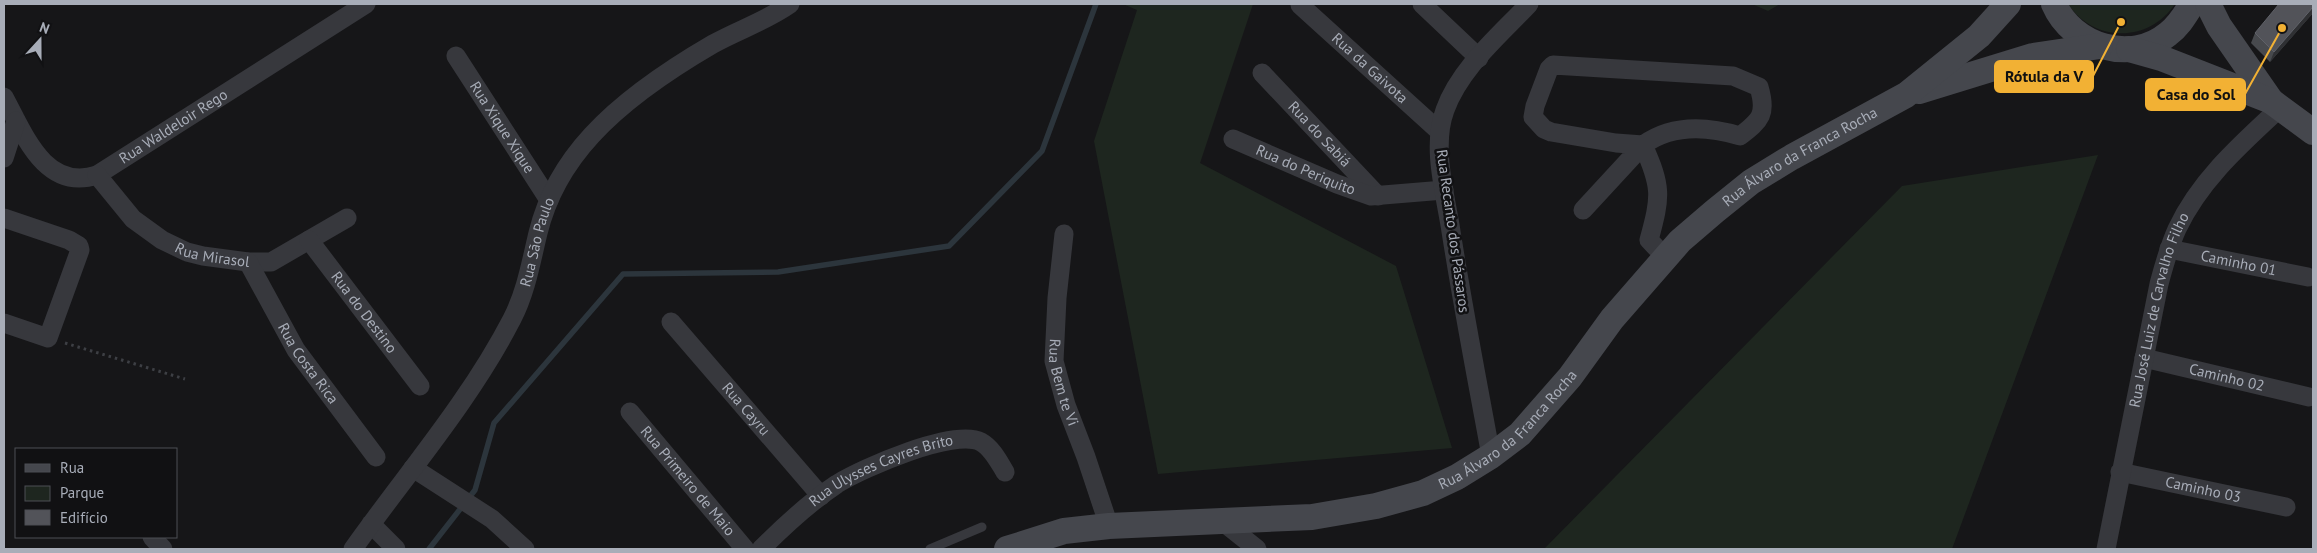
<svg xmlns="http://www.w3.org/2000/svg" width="2317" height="553" font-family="'PT Sans',sans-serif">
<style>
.green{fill:#1e261f}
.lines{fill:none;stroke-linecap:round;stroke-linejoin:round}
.stream{stroke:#2c353c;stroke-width:5.5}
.path{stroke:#3d3f44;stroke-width:3;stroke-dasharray:2.5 4;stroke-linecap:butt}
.service{stroke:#37383d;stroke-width:9}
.minor{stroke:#37383d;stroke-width:19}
.secondary{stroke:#45474d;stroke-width:26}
.wall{fill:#47494d}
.shaded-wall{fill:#2f3033}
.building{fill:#525359;stroke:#5f6168}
.labels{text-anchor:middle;stroke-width:5;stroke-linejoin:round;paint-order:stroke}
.street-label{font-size:15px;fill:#a8adb8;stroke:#111113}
.leader{fill:none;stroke:#f2b134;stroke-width:2}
.callout-dot{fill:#f2b134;stroke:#111113;stroke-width:2}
.callout{fill:#f2b134;stroke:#f2b134;stroke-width:2}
.callout-label{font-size:16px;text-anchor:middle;font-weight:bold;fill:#111}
</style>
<rect width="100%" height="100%" fill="#161618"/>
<!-- green -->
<path class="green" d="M1123,4H1253L1200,163L1396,266L1452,448L1158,474L1094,141L1137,10Z
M1752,4H1780L1768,11Z
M2068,4H2175C2149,43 2094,43 2068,4Z
M2098,155L1952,549H1544L1902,186Z"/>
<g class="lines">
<!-- stream -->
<path class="stream" d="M429,549L475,490L494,423L623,274L778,272L949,246L1042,151L1096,4"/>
<!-- path -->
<path class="path" d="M65,343L185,379"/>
<!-- service -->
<path class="service" d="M930,549L982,527"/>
<!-- minor -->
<g class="minor">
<path d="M1422,4L1479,58"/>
<path id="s1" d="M1300,5L1439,131"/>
<path id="s2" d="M456,56L549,200"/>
<path id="s3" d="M1262,73L1378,196"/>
<path id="s4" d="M4,97C24,134 45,192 97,175L366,4"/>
<path id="s5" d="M1233,139L1337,184L1371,196L1444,190"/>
<path d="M4,158L16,121"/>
<path id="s6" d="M97,175L133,219L162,240L187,252L203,256L248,262H271L347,218"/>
<path d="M1583,210L1643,145C1672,124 1707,126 1740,136C1761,120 1767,114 1759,87L1733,76L1553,65L1549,69L1535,106L1533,117L1544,129L1551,132L1616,143L1643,145C1662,187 1661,196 1649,240L1666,258"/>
<path d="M4,218L69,240L79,246L80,250L48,338L4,323"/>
<path id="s7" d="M1064,234L1057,298L1054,361L1066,405L1086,457L1109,526"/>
<path id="s8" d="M309,240L420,386"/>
<path id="s9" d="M2169,249L2308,277"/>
<path id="s10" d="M248,262L296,350L376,457"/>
<path id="s11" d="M671,322L821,496"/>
<path id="s12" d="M2144,358L2309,397"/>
<path id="s13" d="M630,412L745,549"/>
<path d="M1491,456C1477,379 1462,303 1450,225C1444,189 1432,145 1445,110C1460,68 1500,35 1529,4"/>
<path d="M413,468L492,519L525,549"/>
<path id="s14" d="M2120,472L2286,507"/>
<path d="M1222,521L1257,549"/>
<path d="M371,524L396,549"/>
<path d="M152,537L163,549"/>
<path id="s15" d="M353,549C407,473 469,402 512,319C526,292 531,262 538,233C547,196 567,162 592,135C626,98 670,69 713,44C738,30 766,21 790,4"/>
<path id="s16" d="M761,549C784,526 810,502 837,484C863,468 954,428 981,442C992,448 999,462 1005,472"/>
<path id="s17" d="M2106,549L2159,284C2164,265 2169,247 2177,229C2200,180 2241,144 2281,107"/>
</g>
<!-- secondary -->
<g class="secondary">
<path d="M2054,4C2072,46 2131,65 2168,34C2179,26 2185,15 2192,4"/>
<path d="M2208,4L2219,26L2271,101"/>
<path d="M2129,49L2161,58L2271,101L2313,132"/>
<path d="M1919,91L2033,56L2100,46"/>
<path id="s18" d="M1007,549L1064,531L1109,526L1312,517L1376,506L1423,493L1457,477L1491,456L1520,434L1570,377L1612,319L1680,241L1715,211L1751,182L1792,157L1906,95L1979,36L2008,4"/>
</g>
</g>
<!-- wall -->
<path class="wall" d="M2313,4V13L2270,62L2251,43L2255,33Z"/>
<!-- shaded-wall -->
<path class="shaded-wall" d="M2313,7V13L2270,62L2274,52Z"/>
<!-- building -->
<path class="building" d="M2279,4H2313V7L2274,52L2255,33Z"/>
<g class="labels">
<!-- street labels -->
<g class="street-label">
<text dy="5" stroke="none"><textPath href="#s1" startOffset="94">Rua da Gaivota</textPath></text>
<text dy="5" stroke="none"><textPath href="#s4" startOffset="225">Rua Waldeloir Rego</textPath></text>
<text dy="5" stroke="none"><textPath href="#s2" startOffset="85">Rua Xique Xique</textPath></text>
<text dy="5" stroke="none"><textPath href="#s3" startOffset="84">Rua do Sabiá</textPath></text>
<text dy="5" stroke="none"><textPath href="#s18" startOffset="934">Rua Álvaro da Franca Rocha</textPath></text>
<text dy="5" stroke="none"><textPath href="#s5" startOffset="79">Rua do Periquito</textPath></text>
<text transform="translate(1453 231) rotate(82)" y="5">Rua Recanto dos Pássaros</text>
<text dy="5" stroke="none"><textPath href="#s15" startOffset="361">Rua São Paulo</textPath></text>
<text dy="5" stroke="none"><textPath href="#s6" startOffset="146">Rua Mirasol</textPath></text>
<text dy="5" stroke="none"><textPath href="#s9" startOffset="71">Caminho 01</textPath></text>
<text dy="5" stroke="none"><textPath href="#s17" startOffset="245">Rua José Luiz de Carvalho Filho</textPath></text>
<text dy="5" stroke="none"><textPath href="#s8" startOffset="91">Rua do Destino</textPath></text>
<text dy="5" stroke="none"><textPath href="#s10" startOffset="118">Rua Costa Rica</textPath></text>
<text dy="5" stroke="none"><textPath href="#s12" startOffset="85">Caminho 02</textPath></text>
<text dy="5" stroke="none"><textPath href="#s7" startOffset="150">Rua Bem te Vi</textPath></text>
<text dy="5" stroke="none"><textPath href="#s11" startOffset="115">Rua Cayru</textPath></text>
<text dy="5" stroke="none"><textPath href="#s18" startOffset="529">Rua Álvaro da Franca Rocha</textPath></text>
<text dy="5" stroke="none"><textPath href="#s16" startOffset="146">Rua Ulysses Cayres Brito</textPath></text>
<text dy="5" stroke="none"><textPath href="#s13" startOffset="90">Rua Primeiro de Maio</textPath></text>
<text dy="5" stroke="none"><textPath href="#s14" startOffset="85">Caminho 03</textPath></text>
</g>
</g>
<!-- callouts -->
<path class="leader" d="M2121 22L2093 76M2282 28L2245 94"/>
<g class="callout-dot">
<circle cx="2121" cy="22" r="5"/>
<circle cx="2282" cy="28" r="5"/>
</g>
<g class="callout">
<rect x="1995" y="61" width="98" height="31" rx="5"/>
<rect x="2146" y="79" width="99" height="31" rx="5"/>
</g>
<g class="callout-label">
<text x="2044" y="82">Rótula da V</text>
<text x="2196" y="100">Casa do Sol</text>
</g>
<!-- border -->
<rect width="2317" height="553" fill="none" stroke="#a8adb8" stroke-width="10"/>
<!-- legend -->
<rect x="15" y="448" width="162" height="90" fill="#111113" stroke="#4d4f55"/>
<rect x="25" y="464" width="25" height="8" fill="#45474d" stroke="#4d4f55"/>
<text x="60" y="473" font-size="15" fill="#a8adb8">Rua</text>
<rect x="25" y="486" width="25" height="15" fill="#1e261f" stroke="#4d4f55"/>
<text x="60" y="498" font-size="15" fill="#a8adb8">Parque</text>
<rect x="25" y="510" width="25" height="15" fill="#525359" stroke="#4d4f55"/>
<text x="60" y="523" font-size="15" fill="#a8adb8">Edifício</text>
<!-- north arrow -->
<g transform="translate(40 40) rotate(21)" stroke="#111113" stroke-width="4" paint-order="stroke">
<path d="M0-4L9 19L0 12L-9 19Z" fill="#a8adb8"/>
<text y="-8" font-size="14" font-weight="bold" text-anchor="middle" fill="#a8adb8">N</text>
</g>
</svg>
